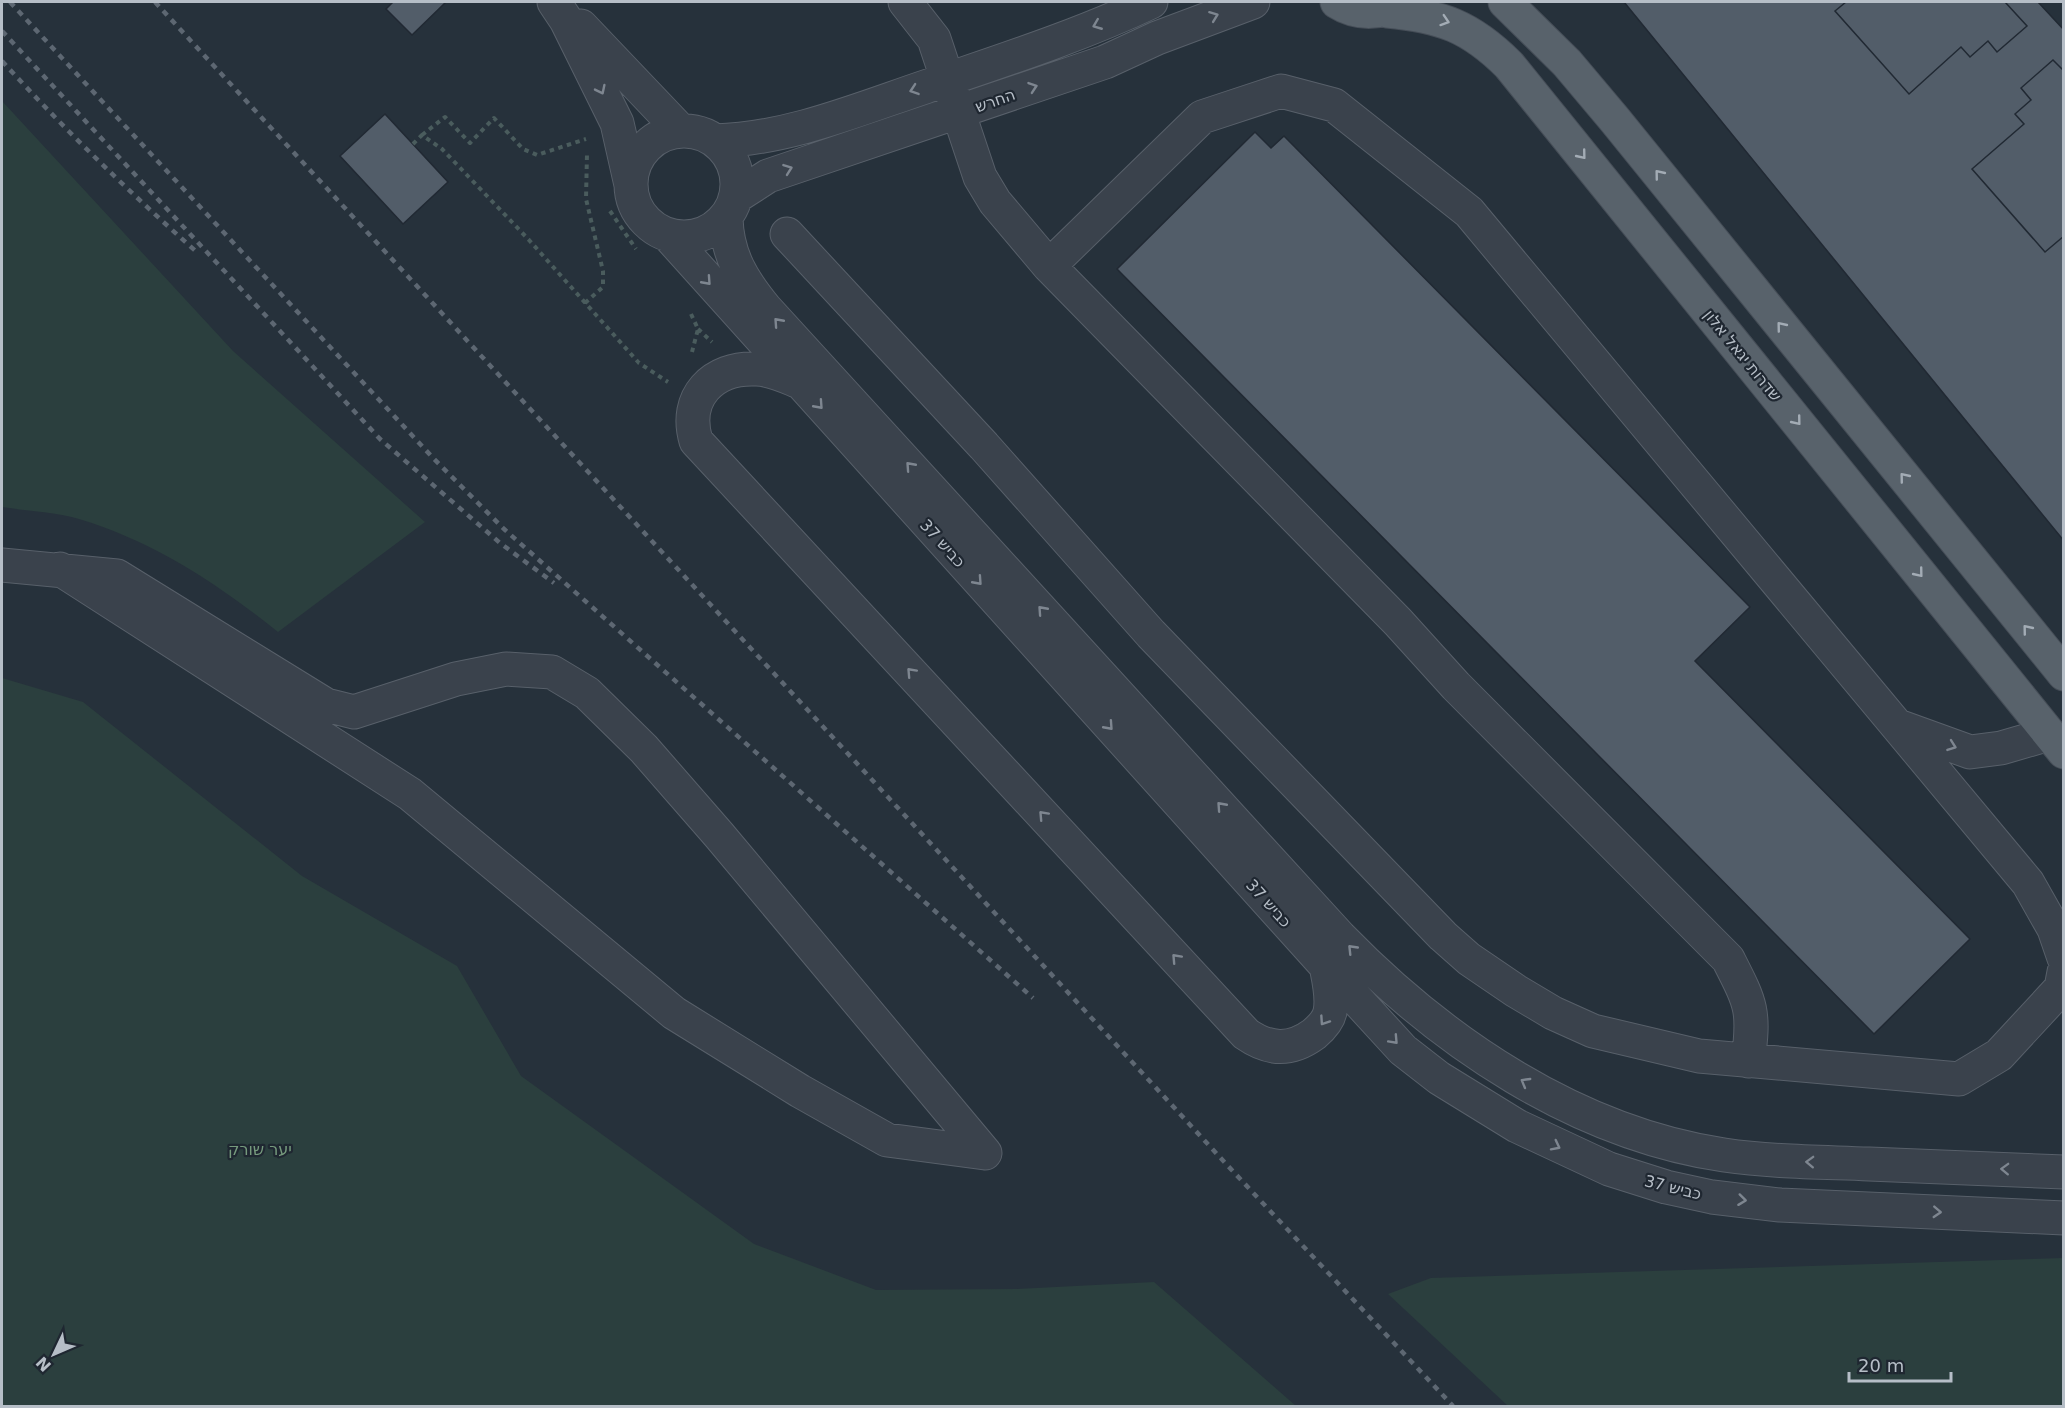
<svg xmlns="http://www.w3.org/2000/svg" width="2065" height="1408" font-family="'DejaVu Sans','Noto Sans Hebrew',sans-serif">
<style>
.green{fill:#2b3f3e}
.building{fill:#525d69;stroke:#212933;stroke-width:1.5}
.lines{fill:none;stroke-linecap:round;stroke-linejoin:round}
.minor-casing{stroke:#58606a;stroke-width:35}
.major-casing{stroke:#464e58;stroke-width:35}
.path{stroke:#4a5c5d;stroke-width:4;stroke-dasharray:4.5 4.5;stroke-linecap:butt}
.minor{stroke:#3a424c;stroke-width:33}
.major{stroke:#58626b;stroke-width:33}
.rail{stroke:#5d6772;stroke-width:4.5;stroke-dasharray:6 6;stroke-linecap:butt}
.oneway{stroke:#7e8690}
.oneway2{stroke:#a3acb5}
.labels{text-anchor:middle;stroke-width:4.5;stroke-linejoin:round;paint-order:stroke}
.street-label{font-size:16px;fill:#b6bec7;stroke:#1f2731}
.park-label{font-size:16px;fill:#769a7d;stroke:#1f2731}
</style>
<rect width="100%" height="100%" fill="#26313b"/>
<!-- green -->
<path class="green" d="M2,101L233,351L425,522L278,632C218,584 153,541 79,519C55,512 27,511 2,507Z
M2,678L83,702L302,876L457,966L521,1076L754,1244L876,1290L1017,1289L1154,1282L1296,1406H2Z
M2063,1258V1406H1508L1388,1294L1431,1278Z"/>
<!-- building -->
<path class="building" d="M393,2H446L412,35L386,9Z
M1624,2H2038L2064,30V541Z
M1846,2H2005L2027,26L1997,52L1988,41L1970,57L1961,47L1909,94L1835,11Z
M2053,60L2064,71V236L2045,252L1972,169L2024,124L2015,114L2031,100L2021,88Z
M385,114L448,182L403,224L340,156Z
M1255,132L1271,148L1284,136L1750,607L1695,661L1970,939L1874,1034L1117,269Z"/>
<g class="lines">
<!-- minor casing -->
<g class="minor-casing">
<path id="minor" d="M554,2L566,20L617,123L631,185
M905,2L934,39L980,177L995,202L1049,266L1398,622L1456,686L1728,959C1751,1004 1755,1010 1748,1061
M581,26L681,131
M631 184a53 53 0 1 1 106 0a53 53 0 1 1-106 0Z
M715,141C788,139 857,110 925,87C1001,61 1079,36 1151,2
M737,196L768,176L1105,62L1157,38L1253,2
M726,218C727,256 743,281 766,309L1340,937C1442,1042 1576,1133 1724,1155C1772,1162 1820,1162 1869,1164C1934,1167 1999,1169 2064,1172
M787,234L984,446L1151,634L1443,936L1469,959L1516,991L1553,1013L1593,1031L1699,1056L1959,1079L1999,1055L2061,988L2064,972
M669,236L1326,966L1403,1050L1439,1078L1517,1126L1609,1169L1666,1187L1712,1197L1780,1205L2064,1218
M1049,266L1202,117L1281,91L1334,105L1469,212L2028,883L2054,929L2064,958
M797,381C785,376 770,369 756,369C713,367 683,397 696,441L1246,1034C1269,1050 1291,1051 1314,1034C1321,1028 1328,1021 1330,1012C1333,997 1329,981 1326,966
M2,565L117,576L326,705L354,712L456,679L506,669L552,672L587,693L644,749L719,835L985,1153L887,1140L800,1091L674,1013L410,794L60,569
M1898,726L1970,752L2001,748L2049,734"/>
</g>
<!-- major casing -->
<g class="major-casing">
<path id="major" d="M1337,2C1359,16 1383,13 1404,2
M1505,2L1567,63L1615,120L2064,674
M1387,11C1441,16 1470,26 1509,65L2064,752"/>
</g>
<!-- path -->
<path class="path" d="M422,135L445,117L470,143L494,118L523,149L537,155L586,139
M413,144L422,135L442,149L529,240L639,363L668,382
M610,211L636,249
M585,303L603,287V271L586,199L587,154
M691,314L698,329L692,352
M698,329L712,342"/>
<!-- minor -->
<use href="#minor" class="minor"/>
<!-- major -->
<use href="#major" class="major"/>
<!-- rail -->
<path class="rail" d="M10,2L434,459L504,529L1033,998
M155,2L1228,1166L1453,1406
M2,31L380,439L500,543L554,583
M2,61C64,129 130,193 199,254"/>
</g>
<!-- one-way arrows -->
<defs><path id="oneway-chevron" d="M-2-3.5L2.5 0L-2 3.5" fill="none" stroke-width="1.6" stroke-linecap="round" stroke-linejoin="round" transform="scale(1.5)"/></defs>
<g class="oneway">
<use href="#oneway-chevron" transform="translate(1214 16) rotate(-21)"/>
<use href="#oneway-chevron" transform="translate(1097 25) rotate(158)"/>
<use href="#oneway-chevron" transform="translate(1033 87) rotate(-19)"/>
<use href="#oneway-chevron" transform="translate(601 90) rotate(64)"/>
<use href="#oneway-chevron" transform="translate(914 90) rotate(161)"/>
<use href="#oneway-chevron" transform="translate(788 169) rotate(-20)"/>
<use href="#oneway-chevron" transform="translate(707 281) rotate(48)"/>
<use href="#oneway-chevron" transform="translate(778 322) rotate(-132)"/>
<use href="#oneway-chevron" transform="translate(819 405) rotate(48)"/>
<use href="#oneway-chevron" transform="translate(910 466) rotate(-132)"/>
<use href="#oneway-chevron" transform="translate(978 581) rotate(48)"/>
<use href="#oneway-chevron" transform="translate(1042 610) rotate(-132)"/>
<use href="#oneway-chevron" transform="translate(911 672) rotate(-133)"/>
<use href="#oneway-chevron" transform="translate(1109 726) rotate(48)"/>
<use href="#oneway-chevron" transform="translate(1952 746) rotate(20)"/>
<use href="#oneway-chevron" transform="translate(1221 806) rotate(-132)"/>
<use href="#oneway-chevron" transform="translate(1043 815) rotate(-133)"/>
<use href="#oneway-chevron" transform="translate(1352 949) rotate(-134)"/>
<use href="#oneway-chevron" transform="translate(1176 958) rotate(-133)"/>
<use href="#oneway-chevron" transform="translate(1324 1021) rotate(124)"/>
<use href="#oneway-chevron" transform="translate(1394 1040) rotate(47)"/>
<use href="#oneway-chevron" transform="translate(1525 1082) rotate(-150)"/>
<use href="#oneway-chevron" transform="translate(1556 1146) rotate(27)"/>
<use href="#oneway-chevron" transform="translate(1810 1162) rotate(-178)"/>
<use href="#oneway-chevron" transform="translate(2005 1169) rotate(-178)"/>
<use href="#oneway-chevron" transform="translate(1742 1200) rotate(7)"/>
<use href="#oneway-chevron" transform="translate(1937 1212) rotate(3)"/>
</g>
<g class="oneway2">
<use href="#oneway-chevron" transform="translate(1445 21) rotate(18)"/>
<use href="#oneway-chevron" transform="translate(1582 155) rotate(51)"/>
<use href="#oneway-chevron" transform="translate(1659 174) rotate(-129)"/>
<use href="#oneway-chevron" transform="translate(1781 326) rotate(-129)"/>
<use href="#oneway-chevron" transform="translate(1797 421) rotate(51)"/>
<use href="#oneway-chevron" transform="translate(1904 477) rotate(-129)"/>
<use href="#oneway-chevron" transform="translate(1919 573) rotate(51)"/>
<use href="#oneway-chevron" transform="translate(2027 629) rotate(-129)"/>
</g>
<g class="labels">
<!-- street labels -->
<g class="street-label">
<text transform="translate(995 100) rotate(-19)" y="6">החרש</text>
<text transform="translate(1743 355) rotate(51)" y="6">שדרות יגאל אלון</text>
<text transform="translate(943 543) rotate(48)" y="6">כביש 37</text>
<text transform="translate(1269 903) rotate(48)" y="6">כביש 37</text>
<text transform="translate(1673 1187) rotate(14)" y="6">כביש 37</text>
</g>
<!-- park labels -->
<g class="park-label">
<text x="260" y="1155">יער שורק</text>
</g>
</g>
<!-- border -->
<rect width="2065" height="1408" fill="none" stroke="#b6bec7" stroke-width="6"/>
<!-- north arrow -->
<g transform="translate(54 1354) rotate(226)" stroke="#1f2731" stroke-width="4.5" paint-order="stroke">
<path d="M0-4.5L10 22L0 15L-10 22Z" fill="#b6bec7"/>
<text y="-9" font-size="16" font-weight="bold" text-anchor="middle" fill="#b6bec7">N</text>
</g>
<!-- scale -->
<path d="M1849 1372v9h102v-9" fill="none" stroke="#b6bec7" stroke-width="3"/>
<text x="1858" y="1372" font-size="18" fill="#b6bec7" stroke="#1f2731" stroke-width="4.5" paint-order="stroke">20 m</text>
</svg>
